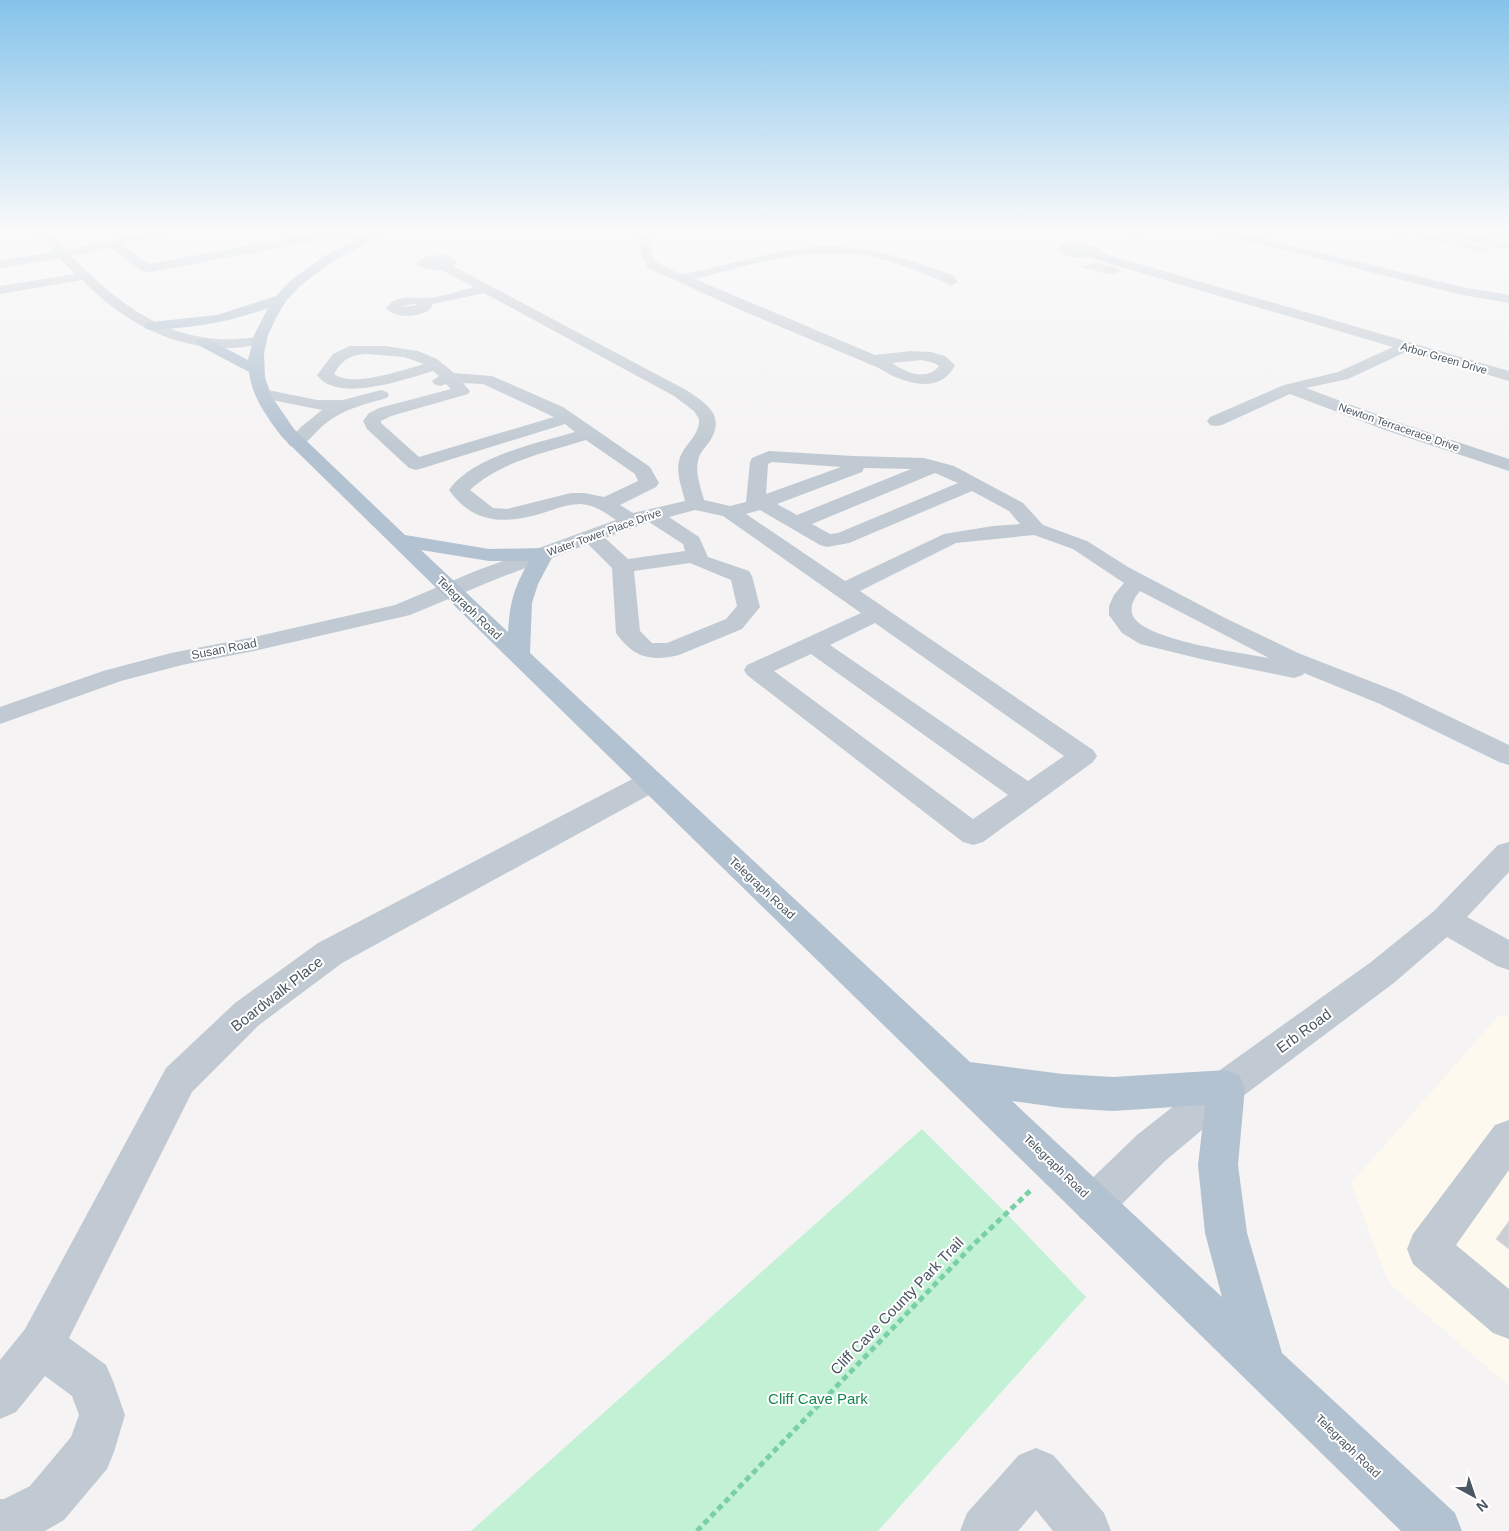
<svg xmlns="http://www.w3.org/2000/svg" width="1509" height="1531" font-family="Arial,sans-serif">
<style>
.commercial{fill:#fdf9ef}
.green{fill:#c3f1d5}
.building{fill:#cdcfd5;stroke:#d7d9de}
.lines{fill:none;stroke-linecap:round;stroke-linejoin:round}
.path{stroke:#7ad0a6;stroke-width:5;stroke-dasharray:6 4;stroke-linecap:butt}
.minor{fill:#c1cad2;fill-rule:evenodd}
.major{fill:#b3c2d1;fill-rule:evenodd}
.labels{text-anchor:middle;stroke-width:4;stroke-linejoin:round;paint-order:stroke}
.far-street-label{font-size:11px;fill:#4a5661;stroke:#fff}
.street-label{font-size:12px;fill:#4a5661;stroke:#fff}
.near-street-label{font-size:15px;fill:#4a5661;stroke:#fff}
.near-park-label{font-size:15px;fill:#17864f;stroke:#fff}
</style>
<rect width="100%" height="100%" fill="#f5f3f3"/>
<!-- commercial -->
<path class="commercial" d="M1498,1016H1509V1386L1392,1286L1383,1270L1351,1183Z"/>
<!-- green -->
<path class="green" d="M922,1129L1007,1214L1086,1297L878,1531H471Z"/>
<!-- building -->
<path class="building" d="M1379,230H1413L1402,235Z
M1480,230L1509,231V237L1506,238L1476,232Z
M1421,233H1427L1452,239L1444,243L1416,238L1422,236L1417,234Z
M1460,241L1484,247L1493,248L1483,252L1456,246L1460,244L1455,243Z
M1095,263L1116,267L1121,271L1110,274L1082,267Z
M1509,1221V1249L1496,1239Z"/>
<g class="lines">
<!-- path -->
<path class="path" d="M697,1531L972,1246L1032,1189"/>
<!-- minor -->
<path class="minor" d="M34,230H46L66,250L154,230H174L172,232L121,244L149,264L306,235C311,233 316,230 321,230C330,229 365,232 371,238L365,242L324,236L309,242L151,272L142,271L110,247L71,256C113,298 158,336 219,339C232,340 245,338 258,337L263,338L265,341L263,344L258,345C245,347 232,349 220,348C164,345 120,318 82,280L0,294V286L75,274L60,258L0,268V260L54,252Z
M629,230H643C655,240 650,245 653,257C656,265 674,271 682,274C688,275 773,252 789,250C852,239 893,254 952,275L958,282L951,286L942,281C919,272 895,261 869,256C810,246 751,264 695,279L875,355L911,351L931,352L945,356L955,365C941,396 901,383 879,368L743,311L648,268L641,256L640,241ZM922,360L934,363L939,366C926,382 905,372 892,363Z
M1131,230H1149L1147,232L1132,236L1126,233Z
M1209,230H1228L1462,287L1509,295V303L1462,295L1211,232Z
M1427,230H1448L1509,242V250L1433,233Z
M1075,242L1098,247L1100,250L1098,252L1509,371V381L1408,351L1348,379L1306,388L1397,422L1509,459V471L1385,430L1290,394L1222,425L1216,426L1210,425L1207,421L1210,417L1284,385L1338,372L1393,347L1090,258L1072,257L1059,253L1057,250L1059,245Z
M445,254L458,262L453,266L686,390C706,403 726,415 710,441C705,448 699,453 698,461C695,474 701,488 704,500L730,506L746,502L750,462L752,458L769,451L853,456L924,458L954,466L1023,503L1043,525L1087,541L1128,567L1223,617L1298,653L1398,692L1509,745V765L1499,762L1380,704L1304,673L1303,675L1294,678L1201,659L1140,644L1122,633L1109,615V606L1114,595L1124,583L1073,549L1034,535L956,543L860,591L1093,750L1097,756L1093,762L983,842L973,845L963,842L747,675L744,670L747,665L861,613L723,516L695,510L669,517L699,537L708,557L749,571L752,576L760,607L742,629L679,655C650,662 633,657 616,633L612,568L588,544L494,580L410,615L254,651L182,665L121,681L0,724V707L103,671L171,653L254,637L395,605L478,570L616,520C604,512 595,505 581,504C568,504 555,509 543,513C506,524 474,525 449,490C473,456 538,443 575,432L565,424L423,468L416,470L409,468L367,429L363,421L369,413L379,408L451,389L446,384L440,386L434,384L432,381L439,376L433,371C406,379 337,404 317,375L333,354L350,346H385L418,351L437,359L454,373L492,376L563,407L650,467L659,483L656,487L620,505L633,513L685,501C682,488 676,474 679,461C683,444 700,437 699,419L694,411L674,396L484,293L433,304C428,318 395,320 386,308C396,294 411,298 426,298C442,297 459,291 474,287L441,270C434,271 421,269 416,264L425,257ZM414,304L418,305L402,307L403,306ZM366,354L404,357L424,364C402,370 353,388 334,374C342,360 350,355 366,354ZM463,383L483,384L554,417L419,457L381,423V421L391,416L468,394L470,391ZM586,440L635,474L638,481L604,497L584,493H571L507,509L493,508L470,490C501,461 548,452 586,440ZM772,462L841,467L766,494L768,464ZM864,468L911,469L797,515L777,504L862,472ZM935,473L958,483L838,533L830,534L812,524ZM972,491L1009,511L1020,524L993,526L944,534L845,581L746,514L760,510L820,545L827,547L849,543ZM649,522L683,544L685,551L628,559L605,538ZM690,563L731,580L737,606L726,619L667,643H652L640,631L634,571ZM1140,591L1269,658C1242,653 1144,640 1133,616C1129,607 1134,598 1140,591ZM875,623L1064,756L1028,781L830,645ZM811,654L1008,795L973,819L774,671Z
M263,389L317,400H343L381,390L387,392L389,395L387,398C365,404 343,409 325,424C313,433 305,450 290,446L287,442L301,427L322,410L257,397L255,394L257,391Z
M650,772L660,775L664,782L660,789L342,963L259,1025L192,1092L69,1338L106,1365L113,1381L125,1415L114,1452L107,1469L64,1520L45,1531H0V1499H4L30,1486L71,1437L79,1415L72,1396L45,1376L16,1412L0,1419V1360L25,1329L166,1068L235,1003L318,943L640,775Z
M1509,842V872L1467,917L1509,940V970L1497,966L1447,937L1395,982L1239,1099L1165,1161L1108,1218L1094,1224L1080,1218L1074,1204L1080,1190L1137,1135L1213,1075L1371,962L1434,911L1498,845Z
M1509,1120V1170L1456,1245L1509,1289V1339L1493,1333L1413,1264L1407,1249L1413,1234L1495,1125Z
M1036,1448L1053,1455L1104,1513L1111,1531H1053L1036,1510L1018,1531H960L967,1513L1019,1455Z"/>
<!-- major -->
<path class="major" d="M376,230H391L333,261L300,286L286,301L277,316L268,335L264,353L265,378L272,397L294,429L405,535L489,549L543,548L550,550L554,554L538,584L532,603L530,653L970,1062L1063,1074L1113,1077L1226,1070L1239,1075L1245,1087L1238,1165L1247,1233L1282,1353L1455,1513L1462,1531H1401L282,437C267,417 252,397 249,372L198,345L196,342L198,339H208L248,360L254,335L268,308C230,322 192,328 151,330L146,329L144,326L146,323L151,322L217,315L276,296L290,281L324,256ZM421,550L489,561H529C514,588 510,601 508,632ZM1012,1101L1063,1108L1113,1111L1205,1105L1198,1165L1205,1233L1222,1297Z"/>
</g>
<!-- sky -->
<linearGradient id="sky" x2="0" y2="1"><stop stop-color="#85c3ea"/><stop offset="0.52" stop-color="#fafafa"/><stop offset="1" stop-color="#fafafa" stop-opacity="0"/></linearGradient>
<rect width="1509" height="444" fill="url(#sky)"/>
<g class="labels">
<!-- far-street labels -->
<g class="far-street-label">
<text transform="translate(1444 358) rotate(16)" y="4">Arbor Green Drive</text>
<text transform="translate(1399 427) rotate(19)" y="4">Newton Terracerace Drive</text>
<text transform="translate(604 532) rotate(-20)" y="4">Water Tower Place Drive</text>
</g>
<!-- street labels -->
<g class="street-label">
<text transform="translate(469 608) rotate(44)" y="4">Telegraph Road</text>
<text transform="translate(224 649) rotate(-11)" y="4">Susan Road</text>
<text transform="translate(762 888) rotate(43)" y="4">Telegraph Road</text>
<text transform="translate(1056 1166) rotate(44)" y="4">Telegraph Road</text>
<text transform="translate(1348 1446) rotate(44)" y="4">Telegraph Road</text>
</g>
<!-- near-street labels -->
<g class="near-street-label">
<text transform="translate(277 994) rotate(-38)" y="5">Boardwalk Place</text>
<text transform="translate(1304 1031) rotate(-36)" y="5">Erb Road</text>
<text transform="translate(897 1306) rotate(-46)" y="5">Cliff Cave County Park Trail</text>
</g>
<!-- near-park labels -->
<g class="near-park-label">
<text x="818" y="1404">Cliff Cave Park</text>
</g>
</g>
<!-- north arrow -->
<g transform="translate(1474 1496) rotate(140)" stroke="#ffffff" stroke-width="4" paint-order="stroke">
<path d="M0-4L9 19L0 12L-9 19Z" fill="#4a5661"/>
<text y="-8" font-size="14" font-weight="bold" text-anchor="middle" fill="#4a5661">N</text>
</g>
</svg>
